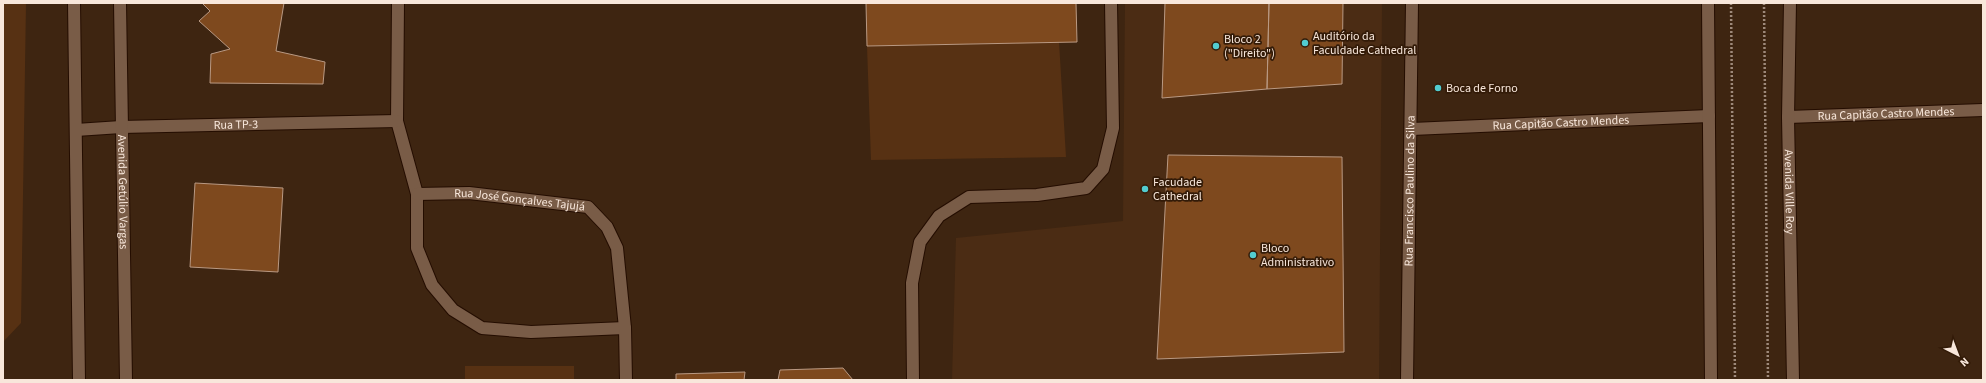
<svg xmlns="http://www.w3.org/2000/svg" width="1986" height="383" font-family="'Source Sans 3',sans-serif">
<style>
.built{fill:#4b2c14;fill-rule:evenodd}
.green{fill:#573113}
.building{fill:#7e491e;stroke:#b99983}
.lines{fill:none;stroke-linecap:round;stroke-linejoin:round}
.minor-casing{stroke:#240d00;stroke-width:14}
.secondary-casing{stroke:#240d00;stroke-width:14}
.path{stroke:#9e897a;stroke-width:2.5;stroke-dasharray:2 2;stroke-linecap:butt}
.minor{stroke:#795c47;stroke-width:12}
.secondary{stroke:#795c47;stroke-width:12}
.poi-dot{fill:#52ccd0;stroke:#331b08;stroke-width:1.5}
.labels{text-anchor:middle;stroke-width:3.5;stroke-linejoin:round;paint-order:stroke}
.poi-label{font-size:12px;fill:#f8e7db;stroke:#331b08;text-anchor:start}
.street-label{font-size:12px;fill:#f8e7db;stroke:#331b08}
</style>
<rect width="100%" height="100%" fill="#3e2511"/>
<!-- built -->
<path class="built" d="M1125,3H1382L1379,380H952L956,238L1123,221ZM1168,155L1342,157L1343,352L1158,359Z"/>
<!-- green -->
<path class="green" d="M3,3H26L21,323L3,342Z
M1059,42L1066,157L871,160L867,46Z
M465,366H574V380H465Z"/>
<!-- building -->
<path class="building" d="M202,3H284L276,51L325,62L323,84L210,83L211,54L230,49L199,21L210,11Z
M866,3H1076L1077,42L867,46Z
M1165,3H1269L1267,89L1162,98Z
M1269,3H1343L1342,84L1267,89Z
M1168,155L1342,157L1344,352L1157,359Z
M195,183L283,188L278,272L190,267Z
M843,368L853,380H778L780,370Z
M745,372L744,380H676V374Z"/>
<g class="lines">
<!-- minor casing -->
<g class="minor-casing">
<g id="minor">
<path d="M398,3L397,121L417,194V248L432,285L453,310L482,328L531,332L625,328"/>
<path id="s1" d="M1788,117L1983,110"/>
<path id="s2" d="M1412,129L1709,116"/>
<path id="s3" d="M76,130L121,127L397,121"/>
<path id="s4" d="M417,194L469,193L588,207L607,227L617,248L625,328L626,380"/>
<path d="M913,380L912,283L920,242L939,216L969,197L1037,195L1086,188L1103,169L1113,128L1111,3"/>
<path id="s5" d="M1407,380L1412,3"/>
</g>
</g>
<!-- secondary casing -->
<g class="secondary-casing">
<g id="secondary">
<path d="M74,3L79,380"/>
<path id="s6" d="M120,3L126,380"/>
<path d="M1708,3L1711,380"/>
<path id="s7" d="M1790,3L1788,117L1793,380"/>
</g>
</g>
<!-- path -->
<path class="path" d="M1731,3L1735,380
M1764,3L1768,380"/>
<!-- minor -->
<use href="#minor" class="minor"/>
<!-- secondary -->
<use href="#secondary" class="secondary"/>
</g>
<!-- markers -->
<g class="poi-dot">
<circle cx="1305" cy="43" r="4"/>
<circle cx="1216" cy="46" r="4"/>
<circle cx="1438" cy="88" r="4"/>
<circle cx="1145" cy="189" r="4"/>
<circle cx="1253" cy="255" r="4"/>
</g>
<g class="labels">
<!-- poi labels -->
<g class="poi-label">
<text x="1313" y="40">Auditório da<tspan x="1313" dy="14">Faculdade Cathedral</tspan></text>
<text x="1224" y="43">Bloco 2<tspan x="1224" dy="14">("Direito")</tspan></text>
<text x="1446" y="92">Boca de Forno</text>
<text x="1153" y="186">Facudade<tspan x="1153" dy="14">Cathedral</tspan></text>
<text x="1261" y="252">Bloco<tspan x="1261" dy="14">Administrativo</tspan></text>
</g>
<!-- street labels -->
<g class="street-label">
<text dy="4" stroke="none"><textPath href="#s1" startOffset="98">Rua Capitão Castro Mendes</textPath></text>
<text dy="4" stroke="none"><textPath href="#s2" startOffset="149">Rua Capitão Castro Mendes</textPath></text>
<text dy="4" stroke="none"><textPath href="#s3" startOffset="160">Rua TP-3</textPath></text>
<text dy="4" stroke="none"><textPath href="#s6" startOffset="189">Avenida Getúlio Vargas</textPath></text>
<text dy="4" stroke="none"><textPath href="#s5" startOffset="189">Rua Francisco Paulino da Silva</textPath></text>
<text dy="4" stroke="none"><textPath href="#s7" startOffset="189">Avenida Ville Roy</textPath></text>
<text dy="4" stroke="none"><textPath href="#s4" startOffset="103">Rua José Gonçalves Tajujá</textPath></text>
</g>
</g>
<!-- border -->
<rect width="1986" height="383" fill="none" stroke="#f8e7db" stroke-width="8"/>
<!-- north arrow -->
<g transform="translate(1958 355) rotate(138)" stroke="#331b08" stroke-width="3" paint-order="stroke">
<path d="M0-3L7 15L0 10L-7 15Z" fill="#f8e7db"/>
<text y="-6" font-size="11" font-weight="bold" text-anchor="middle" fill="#f8e7db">N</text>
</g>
</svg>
